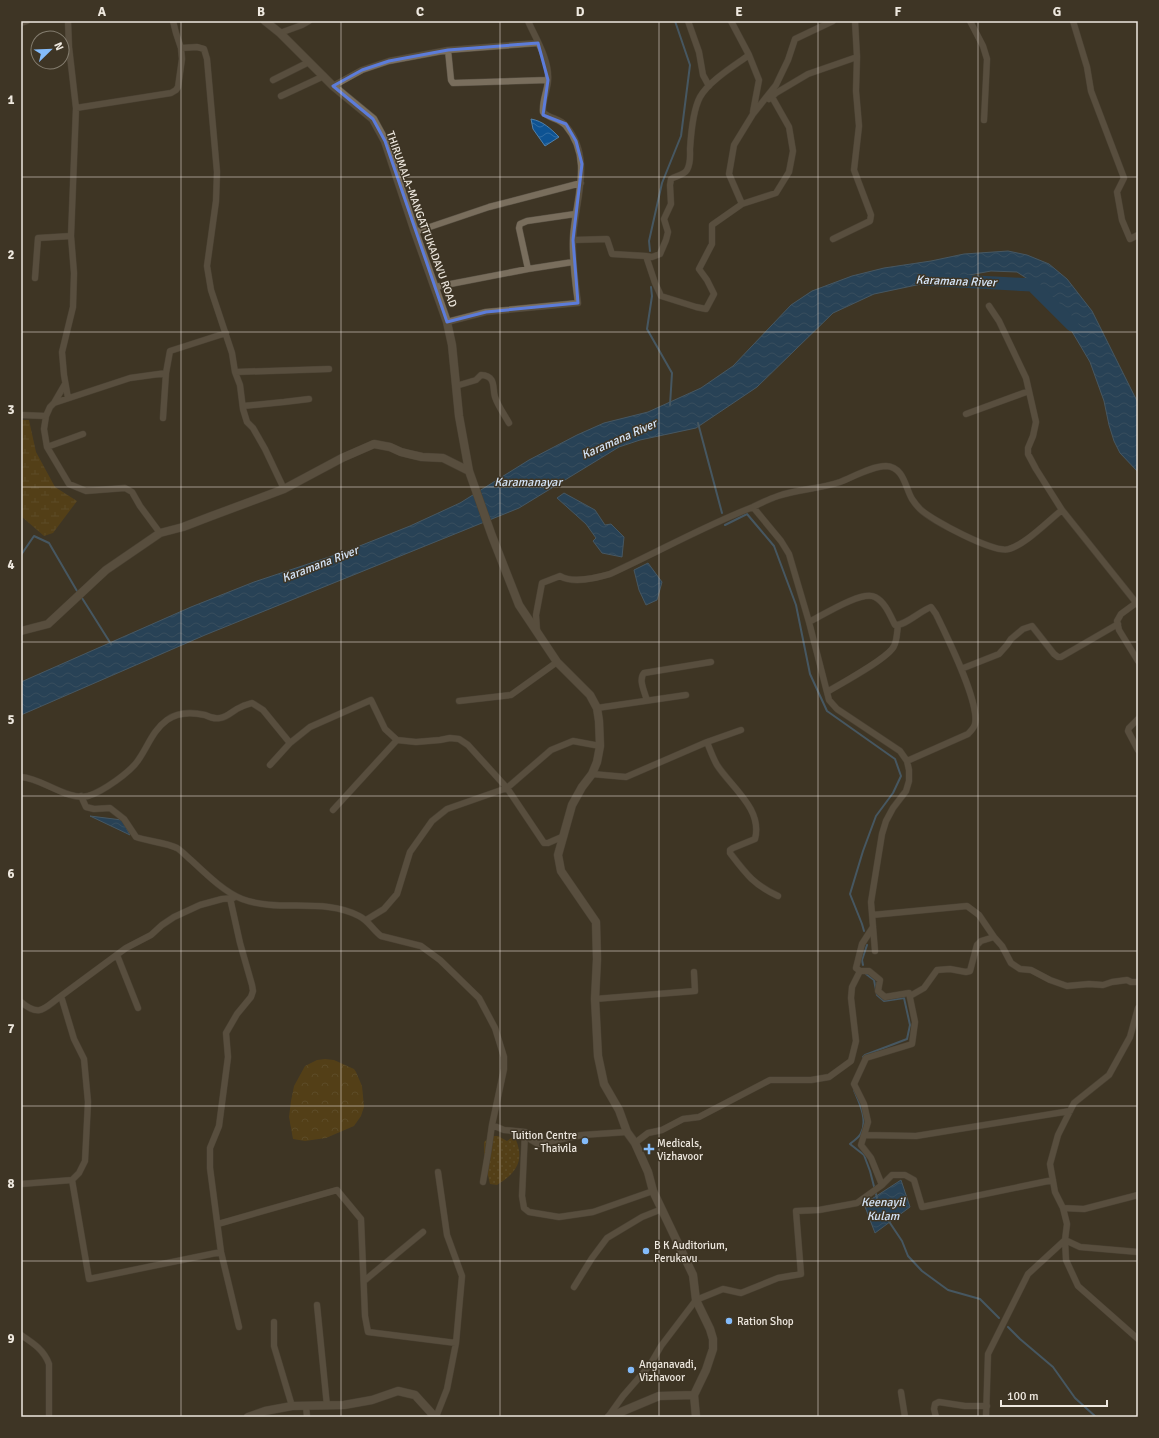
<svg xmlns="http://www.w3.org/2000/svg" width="1159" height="1438" font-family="Signika,sans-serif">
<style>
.grass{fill:url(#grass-dots)}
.forest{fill:url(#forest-crowns)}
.wetland{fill:url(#wetland-marsh)}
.water{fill:url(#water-waves);stroke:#5180aa}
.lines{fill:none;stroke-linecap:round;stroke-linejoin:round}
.stream{stroke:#5180aa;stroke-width:2}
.river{stroke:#0e5393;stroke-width:13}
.street-casing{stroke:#595144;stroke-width:7}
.secondary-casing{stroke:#595144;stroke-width:9}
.street{stroke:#796e5d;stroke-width:6}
.secondary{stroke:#796e5d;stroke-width:8}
.marked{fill:none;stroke:#5c7cda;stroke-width:3;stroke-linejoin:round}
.grid{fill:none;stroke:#eee8df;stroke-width:1;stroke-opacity:0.55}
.poi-dot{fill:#84bcfb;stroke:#3e3525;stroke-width:1.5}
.labels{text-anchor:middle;stroke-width:3;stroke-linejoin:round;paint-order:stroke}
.street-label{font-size:11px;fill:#eee8df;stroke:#3e3525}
.poi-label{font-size:11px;fill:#eee8df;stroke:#3e3525;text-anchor:start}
.water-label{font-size:12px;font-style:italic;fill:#d4e4f7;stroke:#3e3525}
.neatline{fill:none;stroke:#eee8df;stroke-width:1.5}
.grid-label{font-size:13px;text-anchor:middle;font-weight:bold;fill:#eee8df}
</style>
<defs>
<pattern id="grass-dots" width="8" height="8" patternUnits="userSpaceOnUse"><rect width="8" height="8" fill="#6d4d08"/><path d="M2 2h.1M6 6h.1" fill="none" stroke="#82672c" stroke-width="1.8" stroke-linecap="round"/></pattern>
<pattern id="forest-crowns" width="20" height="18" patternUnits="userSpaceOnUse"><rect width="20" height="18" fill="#6d4d08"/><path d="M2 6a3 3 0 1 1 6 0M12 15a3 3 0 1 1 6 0" fill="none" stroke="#82672c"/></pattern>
<pattern id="wetland-marsh" width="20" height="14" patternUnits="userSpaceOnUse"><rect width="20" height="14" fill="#6d4d08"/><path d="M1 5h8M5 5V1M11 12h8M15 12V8" fill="none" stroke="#82672c"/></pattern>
<pattern id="water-waves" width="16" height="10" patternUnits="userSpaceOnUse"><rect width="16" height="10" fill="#0e5393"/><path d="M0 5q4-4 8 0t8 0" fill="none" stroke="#316ca2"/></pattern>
</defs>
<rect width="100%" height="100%" fill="#3e3525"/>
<!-- grass -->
<path class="grass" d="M491,1136H498L507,1141L511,1138L516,1140C525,1162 515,1174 497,1185L490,1184L484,1158V1142Z"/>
<!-- forest -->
<path class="forest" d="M325,1059L334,1060L354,1069L356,1072L362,1086L363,1096L364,1107L361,1116L354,1126L326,1138L305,1141L293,1139L289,1117L291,1101L294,1086L305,1066L317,1060Z"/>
<!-- wetland -->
<path class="wetland" d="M21,420H29L36,452L55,487L77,501L53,533L44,536L21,516Z"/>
<!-- water -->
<path class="water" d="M531,119C543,121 551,129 559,137L545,146L533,129Z
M1008,251L1027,255L1049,264L1067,279L1092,311L1138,403V472L1120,453L1114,441L1109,425L1104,401L1090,362L1064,318L1043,289L1017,272L991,271L926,283L874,294L833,313L757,387L696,428L640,440L619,447L519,508L205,635L21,715V682L191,607L254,582L347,551L410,526L460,503L529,460L577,435L604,423L648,412L701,388L733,366L791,305L812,291L852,276L884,268L931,261L964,254Z
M564,493L595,510L605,525L611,524L624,537L622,557L602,553L593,541L596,538L586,524L557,498Z
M648,563L662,582L657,600L646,605L639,590L634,570Z
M90,816L122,820L130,835Z
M901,1180L910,1207L875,1233L864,1204Z"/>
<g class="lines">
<!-- stream -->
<path class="stream" d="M650,251L649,241L662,183L681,136L690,65L675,21
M651,287L652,296L647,329L672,373L670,405
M698,423L722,513
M725,525L747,514L774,546L796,605L810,674L827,711L895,759L901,776L893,793L876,816L863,851L850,894L862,924L864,931
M21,555L34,536L49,543L77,591
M82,598L111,644
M863,965L862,960L867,945
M863,1057L865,1055L907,1039L910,1025L904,998L884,1001L877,995L874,980L866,974
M854,1090C859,1102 868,1120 861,1133C860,1137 853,1141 850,1144L864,1155L870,1171L877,1198
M888,1220L902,1241L908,1256L922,1271L948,1290L980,1299L999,1318
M1008,1327L1020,1339L1053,1367L1075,1398L1096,1417"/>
<!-- river -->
<path class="river" d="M923,279L1032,285L1072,325"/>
<!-- street casing -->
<g class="street-casing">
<path id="street" d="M173,21L176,33L181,48L197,47L204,49L207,59L217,172L216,201L207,266L211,290L232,353L235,372L240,385L243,409L247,422L253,428L265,449L284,489
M688,21L699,52L703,75L709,86
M731,21L749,55L759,80L753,112
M970,21L983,46L987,59L984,120
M1073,21L1087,67L1091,91L1124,178L1117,192L1122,220L1130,239L1138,235
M21,23L27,21
M280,33L302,25L309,21
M448,50L451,80L453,83L548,80
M273,80L309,62
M333,86L362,70L389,61L448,50L538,43
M281,96L324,76
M769,99L776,93L808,74L857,57
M76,108L171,93L176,90L178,87L182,59L181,48
M742,204L776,193L789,172L793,151L789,127L772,97
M415,232L489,207L581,183
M833,239L866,223L870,221L871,215L854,170L859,126L856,91L857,57L855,21
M573,240L607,239L612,254L646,256L655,283L661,296L696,307L706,309L714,294L707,280L699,269L712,244V225L742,204L729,174L734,145L753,114L776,85L788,60L795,39L833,21
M646,256L652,257L660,254L666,240L668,232L664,219L671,204L670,185L671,179C676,176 684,175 687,170C691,163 690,156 690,149C691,133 693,110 700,97C709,81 734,66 749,55
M528,269L519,228L520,224L527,221L575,214
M35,278L38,238L71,236
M435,287L528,269L573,262
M989,306L999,321L1026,378L1036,422L1033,436L1028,448V454L1036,469L1062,510L1138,605
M447,322L486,312L578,303C575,281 572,260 573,238C575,200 594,159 566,126C560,118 549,119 543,112C542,101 547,92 548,81C550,61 536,39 528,21
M235,372L329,369
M456,386L476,380L481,375C497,376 492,388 495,397C498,406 504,414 509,423
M68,398L64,375L62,352L73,307L74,273L71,236L76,108L69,47L68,21
M54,403L65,384
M243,406L284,402L309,399
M966,414L1029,391
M21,415L46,416L44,429L47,447L69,484L86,491L125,488L132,492L140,506L160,533
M46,416L50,407L54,403L130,378L166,373L170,351L226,333
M163,418L166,373
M47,447L83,434
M753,507L781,541L789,554L809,622L829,700L837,709L900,751L907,761L909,770V781L906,791L893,808L886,821L882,834L871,902L875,951
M1136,603L1121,614L1117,621L1119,630L1138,661
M809,622C823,615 862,590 875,597C885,602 890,615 895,625C905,626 920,611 931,607L936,614C946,635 980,702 975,724C974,728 971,731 968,734L907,761
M537,631L536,615L542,583L560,576C573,584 596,578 610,574C658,552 704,526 753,507C761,503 769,499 778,496C798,489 820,489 840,482C853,477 872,466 886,466C904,467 905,487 912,499C914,502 917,506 920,509C931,520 995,554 1009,549C1026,544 1048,521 1062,510
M961,669L999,654L1007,645L1011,639L1023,629L1032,626L1054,654L1058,657H1061L1118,624
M827,692C840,684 889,658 894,646C897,641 897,632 898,625
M459,701L511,695L557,662
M647,701C645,692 638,680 644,673L711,662
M597,708L686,695
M1138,719L1129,728L1128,731L1138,750
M707,742C710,750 713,758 717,765C731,787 763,809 755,839L733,848L730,850V853C746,874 754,885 778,896
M270,765L290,743
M592,774L626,777L707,742L741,730
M21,777C42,778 67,801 88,796C102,792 131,772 139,759C148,746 153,730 167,720C178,712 192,712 205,715C209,717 215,719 220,718C228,717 233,710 241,707C244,705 249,704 252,703L263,710L290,743L310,727L371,700L385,729L397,740L416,742L440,740L450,738L459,739L468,745L507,788L544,843H548L564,836
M81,796L86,807L94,809L110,808L124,819L136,837C147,841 167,843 177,848C182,851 187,857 191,860C205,873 224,892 242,899C279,913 323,897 359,916C368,920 373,930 381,936L421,946L440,960L479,998L495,1028L504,1057V1069L492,1125L504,1130L525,1132L531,1140L538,1144L582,1135L627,1132
M333,810L397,740
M230,898L240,943L252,985L253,991L251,997L237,1014L226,1033L228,1057L219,1126L210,1148V1168L221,1252L239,1327
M872,915L967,906L979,915L994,937
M366,920L384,909L397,894L410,852L432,821L447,809L507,788L551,750L573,741L600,746
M873,927L862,944L856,968L860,971H869L880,980L878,991L885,997L909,993L915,1022L912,1044L866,1058L854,1084L864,1104L868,1122L861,1145L871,1158L882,1185L892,1175H905L914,1180L922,1207L1053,1180
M117,955L138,1008
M910,996L924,988L937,970L950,969L966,972L970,971L977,945L981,941L994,937L1002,946L1011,963L1020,969L1031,970L1050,980L1067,986L1089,984L1103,985L1112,982L1127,980L1131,982H1138
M595,999L695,991L694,972
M21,1002C40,1018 44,1008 61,996
M525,1132L522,1196L524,1208L529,1212L559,1217L593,1212L653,1191
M864,1135L916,1136L1070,1111
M635,1143L648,1133L662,1130L683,1119L699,1117L770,1080H811L829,1077L851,1061L856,1041L851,998L852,987L860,971
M72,1180L79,1173L85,1161L88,1102L84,1059L74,1039L61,996L126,948L151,935L162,925L174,917L200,905L222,899L233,898
M483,1182L488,1153L492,1125
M21,1184L72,1180L89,1279L221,1252
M1063,1208L1084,1209L1138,1195
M218,1224L337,1190L361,1219L365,1316L368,1332L456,1343
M1138,1252L1080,1247L1065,1240L1066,1260L1078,1286L1138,1339
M364,1281L423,1232
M574,1287L592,1258L607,1238L642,1217L662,1209
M317,1305L327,1406
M274,1322V1346L292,1406
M21,1335C33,1343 44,1350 49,1364V1417
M901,1392L905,1417
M306,1406L307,1417
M436,1417L447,1389L456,1343L462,1276L447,1235L438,1172
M608,1417L623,1396L650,1365L661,1346L696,1300L723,1289L741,1293L778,1278L801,1274L796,1211L819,1210L857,1203L882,1185
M936,1417L934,1409L935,1404L939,1402L965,1406H987
M986,1417L988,1354L1028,1274L1065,1240L1067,1224L1063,1208L1055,1192L1050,1164L1058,1135L1074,1103L1109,1075L1130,1037L1138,1008"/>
</g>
<!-- secondary casing -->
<g class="secondary-casing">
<path id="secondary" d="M265,21L280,33L333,86L373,119L385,141L415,232L447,322L452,345L459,416L469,471L492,536L519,605L557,662L590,695L597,708L599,721L600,746L597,762L592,774L582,787L572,805L558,855L561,871L596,922L597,959L595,999L598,1056L604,1084L619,1110L627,1132L635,1143L648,1172L653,1191L693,1275L696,1300L710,1329L713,1339V1349L706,1370L694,1395L696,1417
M21,631L48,624L106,570L160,533L183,527L209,517L284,489L342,458L374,444L390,447L401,452L409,454L422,457L443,458L469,471
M248,1417L265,1411L292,1406L344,1405L372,1400L398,1391L415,1395L435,1417
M609,1417L659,1396L694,1395"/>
</g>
<!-- street -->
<use href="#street" class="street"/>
<!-- secondary -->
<use href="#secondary" class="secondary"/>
</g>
<!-- marked area -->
<path d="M0 0H1159V1438H0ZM538,43L548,80L543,115L566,124L576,141L582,164L573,240L578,303L486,312L447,322L385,141L373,119L333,86L362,70L389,61L448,50Z" fill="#3e3525" fill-opacity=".55" fill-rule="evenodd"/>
<path class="marked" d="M538,43L548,80L543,115L566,124L576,141L582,164L573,240L578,303L486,312L447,322L385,141L373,119L333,86L362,70L389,61L448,50Z"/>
<!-- grid -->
<path class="grid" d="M181,21V1417M341,21V1417M500,21V1417M659,21V1417M818,21V1417M978,21V1417M21,177H1138M21,332H1138M21,487H1138M21,642H1138M21,796H1138M21,951H1138M21,1106H1138M21,1261H1138"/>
<!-- markers -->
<g class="poi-dot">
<circle cx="585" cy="1141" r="4"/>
<path d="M647 1143h4v4h4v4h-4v4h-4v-4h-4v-4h4z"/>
<circle cx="646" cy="1251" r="4"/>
<circle cx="729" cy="1321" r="4"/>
<circle cx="631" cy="1370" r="4"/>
</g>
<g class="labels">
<!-- street labels -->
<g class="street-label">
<text transform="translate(422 219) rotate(70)" y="4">THIRUMALA-MANGATTUKADAVU ROAD</text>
</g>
<!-- poi labels -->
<g class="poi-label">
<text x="577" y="1139" text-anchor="end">Tuition Centre<tspan x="577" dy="13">- Thaivila</tspan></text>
<text x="657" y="1147">Medicals,<tspan x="657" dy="13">Vizhavoor</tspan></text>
<text x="654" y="1249">B K Auditorium,<tspan x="654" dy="13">Perukavu</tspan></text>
<text x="737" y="1325">Ration Shop</text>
<text x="639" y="1368">Anganavadi,<tspan x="639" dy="13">Vizhavoor</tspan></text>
</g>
<!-- water labels -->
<g class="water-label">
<text transform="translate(956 281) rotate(2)" y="4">Karamana River</text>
<text transform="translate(619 439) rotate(-24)" y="4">Karamana River</text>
<text x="528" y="486">Karamanayar</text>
<text transform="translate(320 564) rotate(-21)" y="4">Karamana River</text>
<text x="883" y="1206">Keenayil<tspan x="883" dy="14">Kulam</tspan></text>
</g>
</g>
<!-- border -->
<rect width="1159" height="1438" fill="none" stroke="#3e3525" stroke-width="44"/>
<!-- north arrow -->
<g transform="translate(50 50) rotate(67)"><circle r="19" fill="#3e3525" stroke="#847d6f"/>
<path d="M0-3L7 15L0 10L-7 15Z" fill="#84bcfb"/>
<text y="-6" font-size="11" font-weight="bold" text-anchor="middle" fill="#eee8df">N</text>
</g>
<!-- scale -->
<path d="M1001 1400v6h106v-6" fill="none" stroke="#eee8df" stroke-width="2"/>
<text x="1007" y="1400" font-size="12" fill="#eee8df" stroke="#3e3525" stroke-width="3" paint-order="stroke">100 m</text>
<rect x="22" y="22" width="1115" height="1394" class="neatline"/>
<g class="grid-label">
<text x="102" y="16">A</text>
<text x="261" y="16">B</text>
<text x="420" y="16">C</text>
<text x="580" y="16">D</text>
<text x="739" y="16">E</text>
<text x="898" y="16">F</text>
<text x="1057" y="16">G</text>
<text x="11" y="104">1</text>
<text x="11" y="259">2</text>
<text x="11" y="414">3</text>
<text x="11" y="569">4</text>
<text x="11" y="724">5</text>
<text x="11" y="878">6</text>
<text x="11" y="1033">7</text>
<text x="11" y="1188">8</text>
<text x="11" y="1343">9</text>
</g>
</svg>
